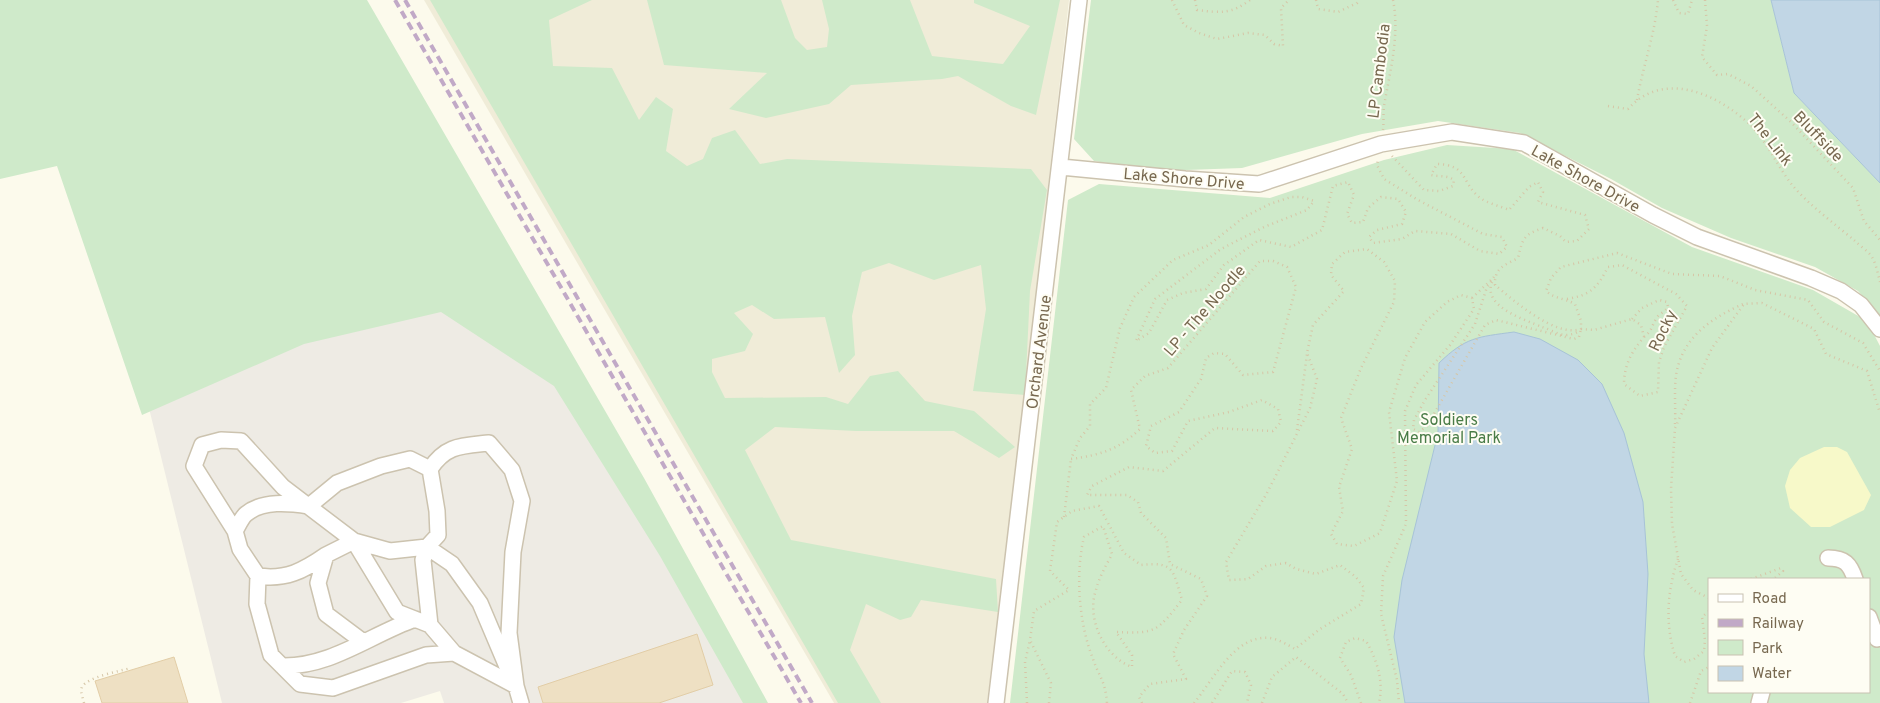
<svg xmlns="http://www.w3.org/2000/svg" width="1880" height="703" font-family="Overpass,sans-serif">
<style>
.residential{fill:#f0ecd8}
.industrial{fill:#eeebe4}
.green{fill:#cfeaca;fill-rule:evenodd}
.sand{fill:#f7f9c9}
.water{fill:#c1d6e5;stroke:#a7c3d7}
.building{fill:#eee0c3;stroke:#e2cda6}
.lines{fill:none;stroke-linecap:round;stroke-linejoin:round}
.minor-casing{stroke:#ccc3af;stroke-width:18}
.path{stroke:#d6c6a7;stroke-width:2.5;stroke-dasharray:1 4;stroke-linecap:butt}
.minor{stroke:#fff;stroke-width:15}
.rail{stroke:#c1a9c7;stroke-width:4;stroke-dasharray:8 5;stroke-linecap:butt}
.labels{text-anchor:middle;stroke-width:4;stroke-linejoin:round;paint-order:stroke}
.street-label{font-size:16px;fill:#77684f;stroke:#fefdf3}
.park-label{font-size:16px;fill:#497c47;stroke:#fefdf3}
</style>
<rect width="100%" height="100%" fill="#fcfaec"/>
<!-- residential -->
<path class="residential" d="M424,0H1069L1012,508L987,703H834Z"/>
<!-- industrial -->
<path class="industrial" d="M506,268L758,703H444L440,691L401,703H222L142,380Z"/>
<!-- green -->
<path class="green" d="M0,0H367L644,478L768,703H743L660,556L554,386L441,312L304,344L142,415L57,166L0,179Z
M430,0H592L549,20L553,66L612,68L639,120L656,97L673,109L666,151L687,166L703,159L712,138L735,130L760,164L787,159L1031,169L1047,190L1030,291L1025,395L973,391L986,309L981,265L934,280L889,263L862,272L852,316L855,355L839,373L825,317L774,319L752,305L734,313L753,334L745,351L712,359V372L725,398L826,397L848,404L870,376L898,371L925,401L974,411L1015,447L999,458L954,431H856L775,427L745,450L791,540L996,579L998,612L921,600L911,617L900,620L866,604L850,650L881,703H838Z
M647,0H781L795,38L807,50L827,47L829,29L822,0H910L932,56L1003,64L1030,26L974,3V0H1060L1036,115L1011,106L958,76L942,79L851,85L829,104L766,118L729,109L767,73L664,65Z
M1091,0H1771L1794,93L1880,183V316L1858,291L1815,267L1731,238L1662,208L1611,179L1520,133L1438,121L1362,134L1242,168L1159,171L1094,161L1074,139Z
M1447,145L1512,149L1692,247L1813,290L1867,321L1880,346V703H1010L1068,200L1099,184L1270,198L1384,160ZM1709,579H1869V692H1709Z"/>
<!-- sand -->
<path class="sand" d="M1824,447H1837L1847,452L1871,495L1864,510L1830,527H1811L1790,508L1785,486L1790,470L1800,458Z"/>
<!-- water -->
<path class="water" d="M1771,0H1880V183L1794,93Z
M1514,332L1540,339L1578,360L1602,384L1624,433L1643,502L1648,574L1644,654L1649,703H1405L1394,637L1402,580L1438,433L1439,363C1466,337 1477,337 1514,332Z"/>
<!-- building -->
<path class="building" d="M697,634L713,685L659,703H543L538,687Z
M174,657L188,703H102L95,681Z"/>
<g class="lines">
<!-- minor casing -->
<g class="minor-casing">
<path id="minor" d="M1061,167L1185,179L1259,184L1381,144L1452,132L1524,143L1653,215L1697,237L1811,278L1841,291L1861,305L1880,329
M430,469C446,445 461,446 489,443L512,470L522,501L513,552L509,633L516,686
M235,531L194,466L202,445L221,440L241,441L283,487L354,541L397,612L430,625
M326,555C303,571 286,580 258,576L257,604L271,655L300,684L333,688L426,655L454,653L516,686L521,703
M1828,558C1845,558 1850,564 1855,579
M258,576L240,549L235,531C238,526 242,517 246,514C263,500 289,503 309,506L337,483L381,466L410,459L430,469L437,511L438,535L427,547L390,551L354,541L326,555L318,583L326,614L362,641
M1869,617L1877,639
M454,653L430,625L423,560L427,547L452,564L480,603L508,669
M282,666C331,667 370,635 415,619
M996,703L1079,0
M1759,703L1762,692"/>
</g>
<!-- path -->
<path class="path" d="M1172,0L1184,25L1199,33L1217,39L1248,33L1265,35L1274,44L1283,46L1281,8L1289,0
M1195,0L1197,10C1221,13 1231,14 1250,0
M1316,0L1318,9L1338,12L1357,3L1358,0
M1673,0L1679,13L1688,14L1692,0
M1705,0L1707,26L1702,57L1717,75L1728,74L1751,86L1791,122L1853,188L1864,221L1880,240
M1637,100C1643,66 1655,34 1658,0
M1608,106L1628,109C1662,71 1713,92 1746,121C1766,138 1776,165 1793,186C1808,204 1836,225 1855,241C1860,246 1868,251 1872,257C1876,264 1878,274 1880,282
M1383,130C1384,122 1383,114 1384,106C1390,71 1400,35 1393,0
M1392,156L1424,190L1439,191L1453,186L1454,180C1447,175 1439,177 1431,175L1437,164C1468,165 1461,182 1479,197C1486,203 1500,206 1509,210L1529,187L1538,182L1543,192L1538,202L1585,215L1589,229L1577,241L1566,242L1560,236L1543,228C1523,235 1523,238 1518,258C1505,265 1494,268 1495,285C1513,300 1556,338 1581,329V321L1575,304C1564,298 1555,299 1546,291L1551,278L1561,267L1617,253L1672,274L1720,276L1755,290L1808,300L1824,322L1863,343L1880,371
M1494,277L1487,287L1475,324L1425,400L1414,420L1413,429L1419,432L1427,426L1485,325L1496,320L1574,339L1579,337L1581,329
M1492,282C1482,307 1526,320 1542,327C1549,329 1557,334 1564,335C1570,335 1575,334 1579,331
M1472,298L1491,280
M1567,299C1591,295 1597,288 1608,267L1622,265L1676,294L1687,306L1664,347L1659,362L1658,392L1640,396L1624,384C1624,365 1632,351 1644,337L1641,325L1632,319L1594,330L1581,329
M1632,319L1642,308L1659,300L1667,302L1668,307C1665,312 1658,314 1656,319C1651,327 1652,331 1644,337
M1675,424C1676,406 1673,383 1678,366C1687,334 1714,317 1743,304
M1297,430L1307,354
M1064,517L1071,459
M1678,559C1667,591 1665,624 1675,656L1684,662L1694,659L1704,651L1705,640L1702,617L1709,611
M1751,579L1781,568L1783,571L1774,579
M1709,598L1693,590L1681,574L1672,524L1671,489L1675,428L1712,348L1744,304L1762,303L1814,329L1826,354L1867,371L1880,413
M84,703C83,698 80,692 82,687C87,677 120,671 131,668
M1027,703L1025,662L1030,640
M1049,703L1051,683L1030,640L1034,611L1069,590L1050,571L1057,522L1072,511L1099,506L1124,553L1141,565C1175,561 1173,571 1182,600C1157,631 1157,634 1116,632L1132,655V667C1104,657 1086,618 1096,590C1099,577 1106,566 1112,554L1103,526L1084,537C1075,574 1079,624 1093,659C1100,679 1105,680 1107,703
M1142,703L1139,697L1150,684L1186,679L1173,654L1184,630L1207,596L1201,579L1170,564L1166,538L1141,513L1138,502L1127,495H1087L1092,486L1129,467L1163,471L1215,428L1273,431L1281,422L1278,409L1262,400L1229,412L1188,421L1172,451L1155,453L1146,446L1151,426L1179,412L1201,379L1206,358L1214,353L1225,354L1243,375L1273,372L1296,287L1287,267L1273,261H1260L1168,368L1145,376L1131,390L1140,429C1118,450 1100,455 1071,459L1080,438L1090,426V404L1106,388L1120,328L1134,297L1173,260L1209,245L1244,217L1270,204L1291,197H1302L1314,201L1307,210L1264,227L1221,249L1155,299L1136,341L1149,333L1167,300L1183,293L1206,289L1224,265L1259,240L1291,247L1322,230L1333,186L1348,182L1354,195L1347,214L1352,223L1363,222L1368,208L1381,197L1398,199L1406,212L1402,224L1377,230L1369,237L1373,243L1402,239L1415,231L1451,234L1480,251L1499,254L1507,247L1502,237L1483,234L1418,200L1384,179L1377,165L1378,160
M1194,703C1214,679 1235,634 1270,638C1278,639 1288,645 1295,649L1320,629L1361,604L1364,588L1356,577L1340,565L1316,574L1296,569L1286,563L1266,566L1248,579L1229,580L1226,562L1267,493L1310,408L1317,379L1307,353L1313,325L1344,291L1331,275L1332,264L1345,252L1367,249L1384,262L1395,281L1394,302L1361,368L1341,418L1352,449L1339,487L1343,511L1331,534L1337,544L1354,546L1380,533L1397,481L1389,412L1405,358L1425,322L1447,302L1461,295L1472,298L1474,309L1450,345L1416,385L1405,411L1406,524L1383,576L1381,614L1397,680L1399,703
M1212,703L1232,671L1245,672L1251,685L1247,703
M1262,703L1272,677L1296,657L1343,694L1348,703
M1361,703L1351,675L1340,658L1346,642L1355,638L1366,641C1377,660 1384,681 1379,703
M1690,703L1701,671L1709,667"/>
<!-- minor -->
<use href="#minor" class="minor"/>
<!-- rail -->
<path class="rail" d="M395,0L801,703
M405,0L812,703"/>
</g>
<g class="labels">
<!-- street labels -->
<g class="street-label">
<text transform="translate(1378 71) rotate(-83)" y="6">LP Cambodia</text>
<text transform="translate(1819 136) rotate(46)" y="6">Bluffside</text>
<text transform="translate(1771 139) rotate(52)" y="6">The Link</text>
<text transform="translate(1184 178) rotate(5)" y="6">Lake Shore Drive</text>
<text transform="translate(1586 178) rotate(29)" y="6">Lake Shore Drive</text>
<text transform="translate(1204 310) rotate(-49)" y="6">LP - The Noodle</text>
<text transform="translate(1662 330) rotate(-64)" y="6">Rocky</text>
<text transform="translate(1038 352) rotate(-83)" y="6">Orchard Avenue</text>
</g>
<!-- park labels -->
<g class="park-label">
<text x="1449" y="425">Soldiers<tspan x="1449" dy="18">Memorial Park</tspan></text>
</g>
</g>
<!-- legend -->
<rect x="1708" y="578" width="162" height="115" fill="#fefdf3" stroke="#c8c1b1"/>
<rect x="1718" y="594" width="25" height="8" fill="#ffffff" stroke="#c8c1b1"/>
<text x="1752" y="603" font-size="15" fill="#77684f">Road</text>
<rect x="1718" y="619" width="25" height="8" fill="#c1a9c7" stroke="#c8c1b1"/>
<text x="1752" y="628" font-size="15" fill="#77684f">Railway</text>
<rect x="1718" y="640" width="25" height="15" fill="#cfeaca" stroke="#c8c1b1"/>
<text x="1752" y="653" font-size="15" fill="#77684f">Park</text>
<rect x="1718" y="666" width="25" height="15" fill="#c1d6e5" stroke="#c8c1b1"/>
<text x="1752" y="678" font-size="15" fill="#77684f">Water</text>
</svg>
